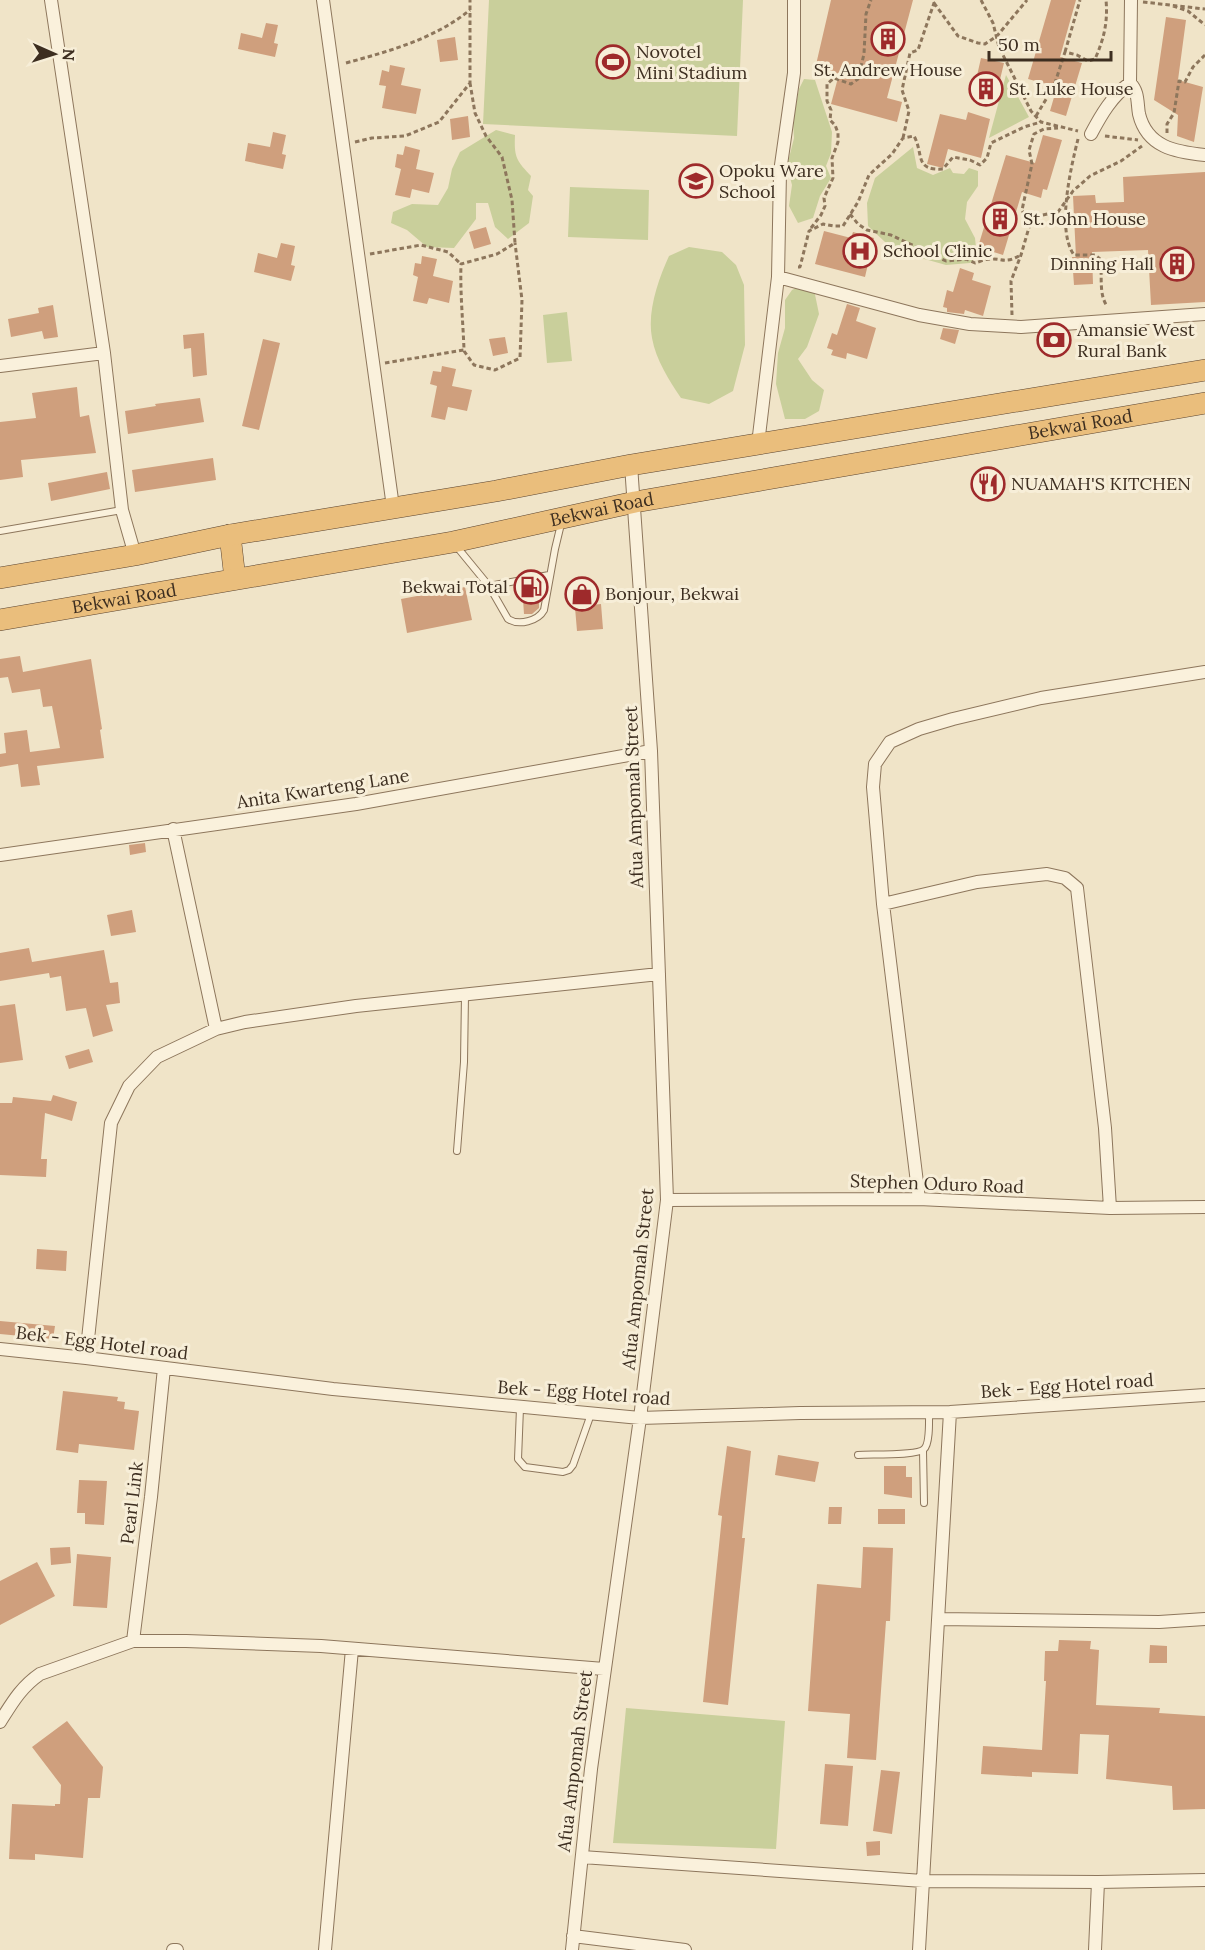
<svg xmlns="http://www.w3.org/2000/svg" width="1205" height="1950" font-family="Lora,serif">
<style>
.green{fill:#c9cf9b}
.building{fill:#cf9f7d}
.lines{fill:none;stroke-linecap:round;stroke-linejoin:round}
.service-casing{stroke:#8d765c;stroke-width:8}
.minor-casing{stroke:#8d765c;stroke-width:14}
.trunk-casing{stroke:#5b4430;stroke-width:22}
.path{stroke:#8d765c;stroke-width:3;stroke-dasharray:4.5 3;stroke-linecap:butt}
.service{stroke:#faf1dc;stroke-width:6}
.minor{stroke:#faf1dc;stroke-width:12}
.trunk{stroke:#eabe7c;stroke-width:21}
.labels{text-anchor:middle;stroke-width:6;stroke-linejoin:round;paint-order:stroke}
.poi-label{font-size:18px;fill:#3d2e20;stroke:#f7eed8;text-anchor:start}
.street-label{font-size:18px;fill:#3d2e20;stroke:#f7eed8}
</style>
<rect width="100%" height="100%" fill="#f0e4c8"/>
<!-- green -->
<path class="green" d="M489,0H743L737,136L483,124Z
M1006,75L1029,117L989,138Z
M804,79L815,80L832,132L831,153L826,166L831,178L820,196L813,218L798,223L789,206L792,185L787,166L794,138L793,121L799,89Z
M496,130L515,135C514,157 516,160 531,176L528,190L533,196L529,223L508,239L495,227L488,203H476V219L454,248L427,247L407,230L391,223L393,212L412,204L438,205L448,188L452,169L460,152Z
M913,147L917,168L933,175L950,168L953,173L964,174L969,168L978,171V186L967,202L965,219L975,238L977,257L970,263L946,265L903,253L885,242L868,226L867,203L875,178Z
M570,187L649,190L648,240L568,237Z
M689,247L722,252L736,265L744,285L745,345L733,391L709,404L681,398C669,380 656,360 652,338C647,312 658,280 669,256Z
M812,280L819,314L807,347L798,359L812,380L824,390L819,411L805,419H785L776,384L778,353L785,328V300L792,290Z
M567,312L572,361L547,363L543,315Z
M626,1708L785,1721L776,1849L613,1843Z"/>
<!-- building -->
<path class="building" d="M831,0H913L887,98L902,102L897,122L831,104L839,74L815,69Z
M1051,0H1076L1060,57L1082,63L1066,116L1050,111L1057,87L1028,79Z
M1166,17L1186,20L1178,80L1203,87L1194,142L1177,136L1178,115L1154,100Z
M266,23L278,25L274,43L278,44L275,57L238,49L241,33L262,38Z
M455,37L458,60L440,62L437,40Z
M981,58L1004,63L996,96L974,89Z
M390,65L405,68L401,85L421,89L416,114L382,108L386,86L379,85L382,70L389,72Z
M968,112L990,119L981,158L948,149L943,168L927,164L940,114L966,120Z
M468,116L470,137L452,140L450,119Z
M273,132L286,135L282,154L286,155L283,169L245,161L248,143L270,147Z
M1043,135L1062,140L1047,190L1043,189L1041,198L1022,192L1003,255L978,247L1006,155L1035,163Z
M405,146L420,150L416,169L434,173L429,193L412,189L410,198L395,195L401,169L395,167L397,154L403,155Z
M1205,172V302L1151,305L1148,250L1092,252L1093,284L1074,285L1072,257H1076L1073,196L1095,195L1096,203L1124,202L1123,177Z
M486,227L491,244L474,249L469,232Z
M824,231L851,238L853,232L874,238L865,277L815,264Z
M281,243L295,246L291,265L295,266L291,281L254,272L258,253L277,258Z
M422,256L437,259L433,276L453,281L449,303L429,298L427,304L413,301L418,277L413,275L415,263L421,264Z
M960,268L974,273L972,280L991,286L983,316L965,310L964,314L947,312V308L943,307L947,290L953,292Z
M847,304L860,308L856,321L876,328L867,359L847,353L846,359L831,355L833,350L827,348L832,333L837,335Z
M53,305L58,337L44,339L42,331L11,337L8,319L39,313L38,308Z
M943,328L959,330L955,344L940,339Z
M204,333L207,375L193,377L191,348L184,349L183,335Z
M505,337L508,353L493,356L489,339Z
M263,339L280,343L259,430L242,426Z
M442,366L456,369L452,386L472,390L467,411L448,407L445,420L431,417L437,386L430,384L433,371L441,372Z
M77,387L80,417L89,415L96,453L21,460L23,477L0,480V422L36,418L32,393Z
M200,398L204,422L128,434L125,411L156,406L155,404Z
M213,458L216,480L135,492L132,470Z
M107,472L110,489L51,501L48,483Z
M539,582V608L532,614H524L522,585Z
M590,583L591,605L601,604L603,629L577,631L573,584Z
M465,587L472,620L407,633L401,599Z
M20,656L23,672L91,659L102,729L100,730L104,758L37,766L40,785L21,787L18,764L0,767V754L6,753L4,733L27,730L30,752L60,748L52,706L43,707L40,689L12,693L8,677L0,678V659Z
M145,843L146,852L130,855L129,845Z
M132,910L136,932L111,936L107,915Z
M29,948L32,962L104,950L110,983L118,982L120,1003L106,1005L113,1031L93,1037L86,1008L66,1011L61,976L50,978L49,973L0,981V953Z
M15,1004L23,1060L0,1063V1006Z
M89,1049L93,1062L69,1069L65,1056Z
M53,1095L77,1102L72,1121L45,1113L41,1159H47L46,1177L0,1175V1103H12L13,1097L51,1101Z
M37,1249L67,1251L66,1271L36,1269Z
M0,1321L55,1326L53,1339L0,1334Z
M63,1391L118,1397L117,1401L125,1402L124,1409L139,1411L134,1450L79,1444L78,1453L56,1450Z
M727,1446L751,1451L742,1538H745L728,1705L703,1702L722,1516L718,1515Z
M778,1455L819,1462L815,1482L775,1475Z
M884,1466H906V1477H912V1498L884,1494Z
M79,1480L107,1481L104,1525L85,1524V1513H77Z
M829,1507H842L841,1524H828Z
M878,1509H905V1524H878Z
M70,1547L71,1563L51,1565L50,1548Z
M863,1547L893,1548L890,1621H886L876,1760L847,1758L850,1714L808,1711L817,1584L861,1588Z
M77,1554L111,1557L107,1608L73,1606Z
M37,1562L55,1596L0,1625V1581Z
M1059,1640L1091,1641L1090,1649L1099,1650L1096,1705L1160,1708L1159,1713L1205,1716V1809L1173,1810L1172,1786L1106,1779L1109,1735L1080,1734L1078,1774L1032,1772V1777L981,1774L983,1746L1042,1750L1046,1681H1044L1045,1651H1058Z
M1150,1645L1167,1646V1663H1149Z
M67,1721L103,1767L100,1798H88L83,1858L35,1854V1860L9,1859L12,1804L55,1806V1804H60L61,1785L32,1747Z
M825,1764L853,1766L848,1826L820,1824Z
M881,1770L900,1772L892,1834L873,1831Z
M880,1841V1855L867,1856L866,1842Z"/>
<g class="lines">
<!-- service casing -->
<g class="service-casing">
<path id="service" d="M0,531L122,510
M457,547L489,586L508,619C519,626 538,621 544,610L555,549L561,524
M489,586L549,575
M457,1151L464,1062L465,995
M520,1408L518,1459L525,1467L563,1472L569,1470L573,1465L591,1414
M923,1451L924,1503
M858,1455C870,1454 917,1456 924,1449C930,1444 929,1420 929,1412"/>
</g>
<!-- minor casing -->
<g class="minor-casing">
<path id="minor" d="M51,0L104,353L122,510L135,555
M323,0L393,507
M1131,0L1130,83C1139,92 1137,103 1139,114C1147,147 1175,152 1205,155
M1091,134C1101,115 1112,96 1130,83
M778,277L919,315L970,324L1021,327L1205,314
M0,366L104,353
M758,444L778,277L780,172L794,73V0
M173,829L216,1029
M0,855L356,804L651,751
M883,904L977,882L1047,874L1065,878L1077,888L1105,1128L1110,1208
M919,1199L883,904L873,787L875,764L890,742L919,729L953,719L1041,698L1205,672
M667,1200L919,1199L1110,1208L1205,1207
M0,1349L86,1358L333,1389L640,1418L800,1413L950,1412L1205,1395
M86,1358L111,1123L129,1086L157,1057L216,1029L245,1022L356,1006L659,974
M938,1619L1159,1622L1205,1619
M133,1641L151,1497L164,1368
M0,1722C12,1703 21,1687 40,1674L133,1641H186L321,1646L604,1669
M582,1857L923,1881L1098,1882L1205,1880
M573,1936L685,1950
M173,1950H177
M325,1950L352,1649
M572,1950L591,1769L640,1418L667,1200L651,751L631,465
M919,1950L950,1412
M1095,1950L1098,1882"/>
</g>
<!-- trunk casing -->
<g class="trunk-casing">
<g id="trunk">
<path d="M230,535L235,579"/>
<path d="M0,578L135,555L230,535L496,491L631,465L1205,370"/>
<path id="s1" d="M0,620L453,542L635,502L1205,403"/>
</g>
</g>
<!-- path -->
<path class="path" d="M981,0L993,23L999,47L1031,111L1041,122L1078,131
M1143,2L1205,9
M934,3L958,36L978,43L985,44L997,36L1027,0
M1173,6L1188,11L1205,25
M1065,52L1080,0
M346,63C390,51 434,39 470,10
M1036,116L1054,86L1065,52L1077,55L1088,61L1095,59C1104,39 1108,22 1106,0
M1167,133V124L1174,113L1179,81L1185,82L1193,67L1205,55
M1105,136L1138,140
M903,138L909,111L902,90L910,53L918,50L934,3L932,0
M1078,139C1071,167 1056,230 1074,255H1095L1100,259C1103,274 1098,293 1107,306
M355,142L372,138L405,136L439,122L470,83V0
M850,214L858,224L867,230L891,235L946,261L966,259L975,263C979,262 985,259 990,259C1003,258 1004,264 1019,256
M1032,217L1024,214L1022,210L1032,164L1029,150L1034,134L1044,129L1058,128
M811,228L821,215L825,206L824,198L833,178L832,158L838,142V133L835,125L830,120L831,110L827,101V84L834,78L851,84L858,79L864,54L866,14L871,0
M370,254L421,245L448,252L461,264
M798,267H800L809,231L823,224L834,226H843L858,202L869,175L892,154L903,138L914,136C924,154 914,171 943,169L953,157L970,160L980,165L987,158L991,143L1024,127L1041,122
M1012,315L1011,281L1021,255L1032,217L1058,212L1073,191L1090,176L1121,161L1142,146
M464,351L474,365L495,370L520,358L522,300L515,243
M385,363L464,350C463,321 460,293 461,264L497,254L515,243L512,200L502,157L486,136L475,113L470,83"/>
<!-- service -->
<use href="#service" class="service"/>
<!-- minor -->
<use href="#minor" class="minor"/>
<!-- trunk -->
<use href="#trunk" class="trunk"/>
</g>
<!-- icons -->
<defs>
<g id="building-ring" transform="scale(1.725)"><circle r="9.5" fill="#f7eed8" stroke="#9e2a2b" stroke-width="1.5"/><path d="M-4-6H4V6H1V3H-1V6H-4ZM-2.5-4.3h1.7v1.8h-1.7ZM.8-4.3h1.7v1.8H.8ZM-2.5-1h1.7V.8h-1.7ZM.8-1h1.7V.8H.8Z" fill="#9e2a2b"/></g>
<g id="stadium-ring" transform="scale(1.725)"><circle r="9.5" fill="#f7eed8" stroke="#9e2a2b" stroke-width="1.5"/><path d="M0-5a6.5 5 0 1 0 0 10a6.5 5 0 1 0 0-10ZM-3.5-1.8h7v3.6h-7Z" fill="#9e2a2b"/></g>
<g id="school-ring" transform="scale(1.725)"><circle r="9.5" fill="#f7eed8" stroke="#9e2a2b" stroke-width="1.5"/><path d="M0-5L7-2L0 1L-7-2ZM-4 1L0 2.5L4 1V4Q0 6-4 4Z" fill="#9e2a2b"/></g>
<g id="hospital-ring" transform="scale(1.725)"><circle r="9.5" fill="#f7eed8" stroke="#9e2a2b" stroke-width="1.5"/><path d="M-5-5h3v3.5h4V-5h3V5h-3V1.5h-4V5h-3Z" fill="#9e2a2b"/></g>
<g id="bank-ring" transform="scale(1.725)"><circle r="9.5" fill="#f7eed8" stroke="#9e2a2b" stroke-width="1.5"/><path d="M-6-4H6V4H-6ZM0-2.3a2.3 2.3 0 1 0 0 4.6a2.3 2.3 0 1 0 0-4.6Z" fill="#9e2a2b"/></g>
<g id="restaurant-ring" transform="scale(1.725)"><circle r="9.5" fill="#f7eed8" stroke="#9e2a2b" stroke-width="1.5"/><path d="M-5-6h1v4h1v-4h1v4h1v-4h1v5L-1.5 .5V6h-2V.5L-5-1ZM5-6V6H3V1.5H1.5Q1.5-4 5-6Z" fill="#9e2a2b"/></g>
<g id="fuel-ring" transform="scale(1.725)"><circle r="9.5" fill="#f7eed8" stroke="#9e2a2b" stroke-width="1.5"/><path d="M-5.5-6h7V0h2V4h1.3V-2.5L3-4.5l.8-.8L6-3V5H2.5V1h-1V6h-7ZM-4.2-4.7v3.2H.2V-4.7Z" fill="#9e2a2b"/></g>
<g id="shop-ring" transform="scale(1.725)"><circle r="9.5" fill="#f7eed8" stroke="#9e2a2b" stroke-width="1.5"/><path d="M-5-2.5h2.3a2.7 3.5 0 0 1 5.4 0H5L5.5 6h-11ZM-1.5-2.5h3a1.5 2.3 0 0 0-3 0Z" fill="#9e2a2b"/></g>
</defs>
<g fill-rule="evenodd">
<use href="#building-ring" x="888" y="39"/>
<use href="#stadium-ring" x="613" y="62"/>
<use href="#building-ring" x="986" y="89"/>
<use href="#school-ring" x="696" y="181"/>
<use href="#building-ring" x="1000" y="219"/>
<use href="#hospital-ring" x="860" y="251"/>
<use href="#building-ring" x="1177" y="264"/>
<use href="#bank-ring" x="1054" y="340"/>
<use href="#restaurant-ring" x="988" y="484"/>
<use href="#fuel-ring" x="531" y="587"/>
<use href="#shop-ring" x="582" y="594"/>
</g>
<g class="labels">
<!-- poi labels -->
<g class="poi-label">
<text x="636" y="58">Novotel<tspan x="636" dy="21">Mini Stadium</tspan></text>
<text x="888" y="76" text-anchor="middle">St. Andrew House</text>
<text x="1009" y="95">St. Luke House</text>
<text x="719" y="177">Opoku Ware<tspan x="719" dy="21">School</tspan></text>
<text x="1023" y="225">St. John House</text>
<text x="883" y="257">School Clinic</text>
<text x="1154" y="270" text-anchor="end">Dinning Hall</text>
<text x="1077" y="336">Amansie West<tspan x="1077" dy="21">Rural Bank</tspan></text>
<text x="1011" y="490">NUAMAH'S KITCHEN</text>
<text x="508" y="593" text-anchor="end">Bekwai Total</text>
<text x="605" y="600">Bonjour, Bekwai</text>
</g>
<!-- street labels -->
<g class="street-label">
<text dy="6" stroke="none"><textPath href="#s1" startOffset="1098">Bekwai Road</textPath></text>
<text dy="6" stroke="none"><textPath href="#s1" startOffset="612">Bekwai Road</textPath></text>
<text dy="6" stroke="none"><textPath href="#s1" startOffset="126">Bekwai Road</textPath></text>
<text transform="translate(323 789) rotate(-9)" y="6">Anita Kwarteng Lane</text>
<text transform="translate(634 797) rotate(-92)" y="6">Afua Ampomah Street</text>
<text transform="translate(937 1184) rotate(2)" y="6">Stephen Oduro Road</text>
<text transform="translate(638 1279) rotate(-84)" y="6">Afua Ampomah Street</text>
<text transform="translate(102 1343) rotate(7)" y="6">Bek - Egg Hotel road</text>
<text transform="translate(1067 1386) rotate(-4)" y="6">Bek - Egg Hotel road</text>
<text transform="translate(584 1393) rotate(4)" y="6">Bek - Egg Hotel road</text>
<text transform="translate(132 1503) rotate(-83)" y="6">Pearl Link</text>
<text transform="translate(575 1761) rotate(-83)" y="6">Afua Ampomah Street</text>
</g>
</g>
<!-- north arrow -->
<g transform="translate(54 54) rotate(93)" stroke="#f7eed8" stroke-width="4.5" paint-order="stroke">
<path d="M0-4.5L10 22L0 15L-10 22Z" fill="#3d2e20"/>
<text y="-9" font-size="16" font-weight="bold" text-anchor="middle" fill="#3d2e20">N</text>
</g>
<!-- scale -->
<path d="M989 51v9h122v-9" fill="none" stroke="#3d2e20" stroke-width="3"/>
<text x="998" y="51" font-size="18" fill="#3d2e20" stroke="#f7eed8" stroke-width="4.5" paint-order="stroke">50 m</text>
</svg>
